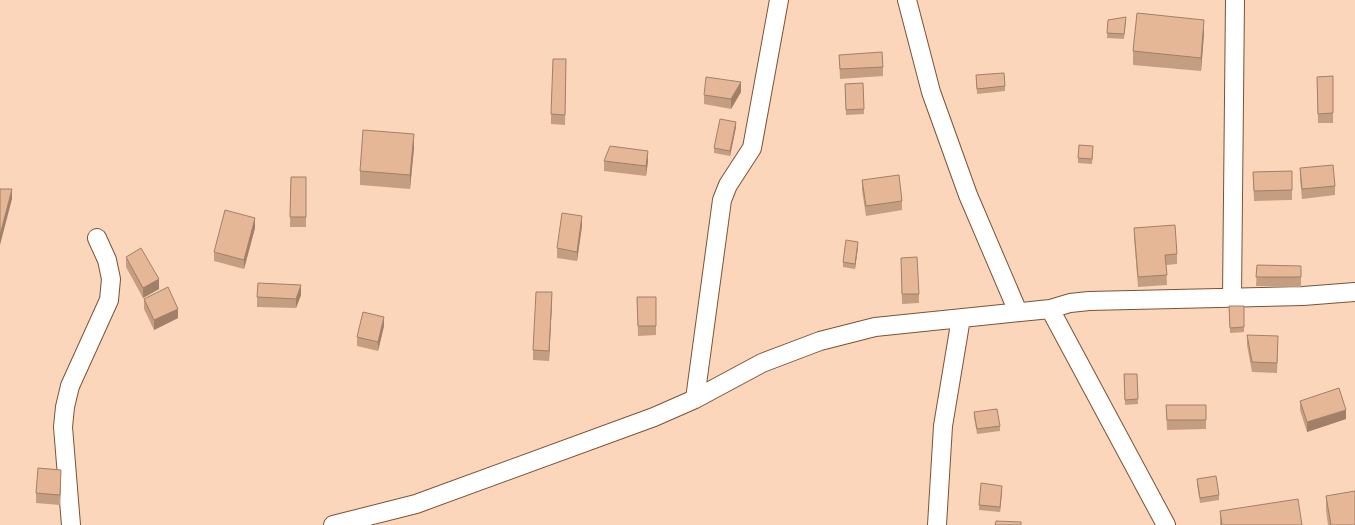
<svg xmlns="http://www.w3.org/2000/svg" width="1355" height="525" font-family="Quicksand,sans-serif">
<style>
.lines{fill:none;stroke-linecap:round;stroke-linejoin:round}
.minor-casing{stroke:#7b5334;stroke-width:20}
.minor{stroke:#fff;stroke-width:18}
.wall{fill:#c59d81}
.shaded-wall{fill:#a08069}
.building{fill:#e5b796;stroke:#a08069}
</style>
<rect width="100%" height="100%" fill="#fcd6bb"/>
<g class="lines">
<!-- minor casing -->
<g class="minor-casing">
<path id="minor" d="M907,0L931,92L968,195L1018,312
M1232,297L1235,0
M1050,309L1166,525
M695,399L722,200L728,185L752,148L779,0
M71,525L63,427L65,407L70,386L109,300L111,279L107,260L97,238
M333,525L416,504L654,417L695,399L762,363L820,341L875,327L1050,309L1070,303L1089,301L1303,296L1355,292
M937,525L943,426L961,318"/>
</g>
<!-- minor -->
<use href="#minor" class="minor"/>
</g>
<!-- wall -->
<path class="wall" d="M1126,22L1124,39L1107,38V33Z
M1204,34L1201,71L1133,65V51Z
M839,55L883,67V76L840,79Z
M566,59L565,125L551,124V114Z
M976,75L1005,86V91L977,94Z
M1333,76V123H1318L1317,77Z
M863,83L864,114L846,115L845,84Z
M741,92L731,109L704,104V95Z
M736,127L730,156L714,153V148Z
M414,148L410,189L360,185V171Z
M1093,151L1092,164L1078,163V158Z
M604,161H648L646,176L604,171Z
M1300,168L1335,186V195L1302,199L1300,178Z
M1292,171V200L1254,201L1253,172Z
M291,177H306V227H290Z
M862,180L902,201V210L866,216L862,190Z
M582,226L577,261L557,258V248Z
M255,228L244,269L214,261V252Z
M1134,228L1177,254V264L1166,265L1167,285L1138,287L1134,237Z
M858,247L855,269L843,267V262Z
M126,257L159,289L143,298L126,267Z
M901,258L919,294V303L902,304Z
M1257,265L1301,266V287L1256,286Z
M301,295L296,308L257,307V297Z
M637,297H656V335L638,336Z
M144,299L178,318L154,330L144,309Z
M552,302L549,361L533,360V350Z
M1229,306H1244V332L1230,333Z
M384,326L378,351L357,346V337Z
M1247,335L1278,346L1277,373L1252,372L1247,345Z
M1124,374H1137L1138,404L1125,405Z
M1300,401L1346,419L1307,432L1300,410Z
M1166,405H1206V429L1167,430Z
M974,412L1000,426V431L977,434L974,417Z
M1197,479L1219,495V500L1200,503L1197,484Z
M61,480L60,505L36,503V493Z
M1002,491L1000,512L979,510V505Z
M1326,496L1355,525H1328L1326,510Z
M1220,511L1302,525H1220Z"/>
<!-- shaded-wall -->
<path class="shaded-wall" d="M1204,20V34L1201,71V58Z
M741,82V92L731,109V99Z
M736,122V127L730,156V151Z
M414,134V148L410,189V175Z
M648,151V161L646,176V166Z
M12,189V199L0,245V235Z
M582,216V226L577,261V252Z
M255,218V228L244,269V260Z
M858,242V247L855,269V264Z
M159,279V289L143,298V288Z
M301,285V295L296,308V299Z
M552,292V302L549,361V351Z
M178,309V318L154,330V320Z
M384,317V326L378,351V342Z
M1346,410V419L1307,432V422Z
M61,470V480L60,505V495Z
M1002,486V491L1000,512V507Z"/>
<!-- building -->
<path class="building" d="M1137,13L1204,20L1201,58L1133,51Z
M1126,17L1124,34L1107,33L1108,20Z
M882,52L883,67L840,69L839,55Z
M553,59H566L565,115L551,114Z
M1004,73L1005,86L977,89L976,75Z
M1333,76V113L1318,114L1317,77Z
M706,77L741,82L731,99L704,95Z
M863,83L864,109L846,110L845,84Z
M720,119L736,122L730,151L714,148Z
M363,130L414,134L410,175L360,171Z
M1079,145L1093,146L1092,159L1078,158Z
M610,146L648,151L646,166L604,161Z
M1333,165L1335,186L1302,189L1300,168Z
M1292,171V190L1254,191L1253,172Z
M899,175L902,201L866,206L862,180Z
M291,177H306V217H290Z
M0,189H12L0,235Z
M225,210L255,218L244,260L214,252Z
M562,213L582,216L577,252L557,248Z
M1175,225L1177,254L1165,255L1167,275L1138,277L1134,228Z
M846,240L858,242L855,264L843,262Z
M141,248L159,279L143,288L126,257Z
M917,257L919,294H902L901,258Z
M1257,265L1301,266V277H1256Z
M258,283L301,285L296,299L257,297Z
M168,287L178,309L154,320L144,299Z
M536,292H552L549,351L533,350Z
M637,297H656V326H638Z
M1229,306H1244V327L1230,328Z
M363,312L384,317L378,342L357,337Z
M1247,335L1278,336L1277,363L1252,362Z
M1124,374H1137L1138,399L1125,400Z
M1339,388L1346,410L1307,422L1300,401Z
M1166,405H1206V420H1167Z
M997,409L1000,426L977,429L974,412Z
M38,468L61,470L60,495L36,493Z
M1216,476L1219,495L1200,498L1197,479Z
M981,483L1002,486L1000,507L979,505Z
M1355,491V525H1331L1326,496Z
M1298,499L1302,525H1222L1220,511Z
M996,521L1021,522V525H995Z"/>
</svg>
